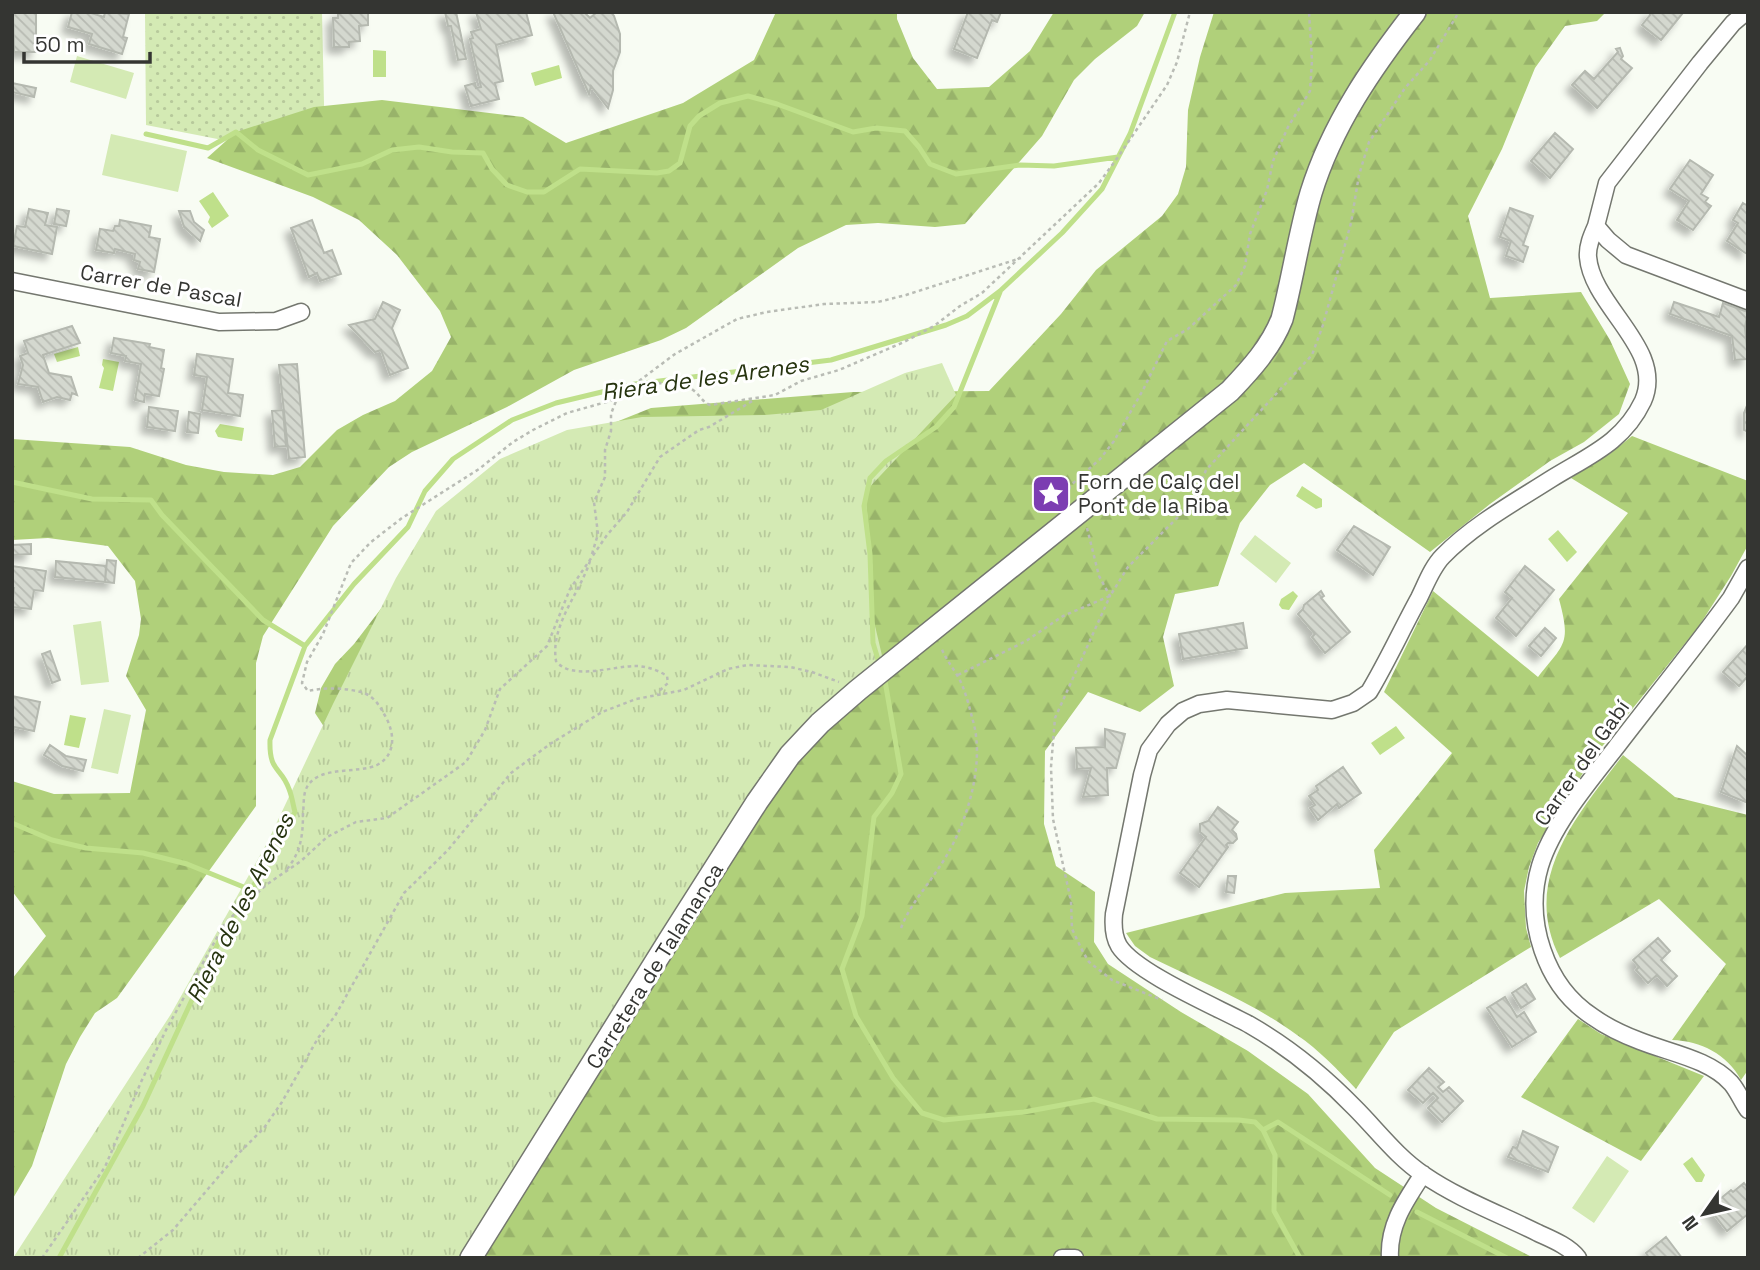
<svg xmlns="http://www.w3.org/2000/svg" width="1760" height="1270" font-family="'Space Grotesk',sans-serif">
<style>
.grass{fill:url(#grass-dots)}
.forest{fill:url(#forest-firs)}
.park{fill:url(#park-tufts)}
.pitch{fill:#d4eab4}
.water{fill:#bfe08a}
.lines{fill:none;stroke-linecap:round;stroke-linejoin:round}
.stream{stroke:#bfe08a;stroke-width:5}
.building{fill:url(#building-back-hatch);stroke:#b5b9b0;stroke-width:2;filter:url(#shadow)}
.street-casing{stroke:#74776f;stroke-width:19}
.secondary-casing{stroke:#74776f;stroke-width:24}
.path{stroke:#b9bcb5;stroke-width:2.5;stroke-dasharray:3.5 3.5;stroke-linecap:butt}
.street{stroke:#fff;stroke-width:16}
.secondary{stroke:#fff;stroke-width:21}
.labels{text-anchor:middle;stroke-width:6;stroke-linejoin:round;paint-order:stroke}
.street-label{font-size:21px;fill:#343532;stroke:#fff}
.poi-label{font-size:21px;fill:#343532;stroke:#fff;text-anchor:start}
.water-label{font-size:23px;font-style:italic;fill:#273410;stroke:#fff}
</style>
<defs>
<pattern id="grass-dots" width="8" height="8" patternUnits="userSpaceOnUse" patternTransform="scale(1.75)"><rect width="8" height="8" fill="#d4eab4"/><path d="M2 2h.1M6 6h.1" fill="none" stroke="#b7c99b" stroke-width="1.8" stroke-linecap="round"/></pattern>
<pattern id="forest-firs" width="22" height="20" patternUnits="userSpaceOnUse" patternTransform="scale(1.75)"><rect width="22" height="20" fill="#b0d07a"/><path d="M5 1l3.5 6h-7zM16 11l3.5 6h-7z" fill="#98b36a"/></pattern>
<pattern id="park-tufts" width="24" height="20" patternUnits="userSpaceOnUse" patternTransform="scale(1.75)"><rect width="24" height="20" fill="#d4eab4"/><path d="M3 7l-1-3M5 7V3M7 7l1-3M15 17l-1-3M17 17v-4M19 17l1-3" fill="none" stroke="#b7c99b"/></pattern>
<pattern id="building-back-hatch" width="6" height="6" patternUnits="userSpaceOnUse" patternTransform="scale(1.75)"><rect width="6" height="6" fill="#d4d8cf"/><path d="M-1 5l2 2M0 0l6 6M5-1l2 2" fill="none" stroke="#b7bab2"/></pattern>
<filter id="shadow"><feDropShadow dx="-6" dy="6" stdDeviation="3.5" flood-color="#0004"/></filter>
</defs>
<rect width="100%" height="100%" fill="#f8fcf3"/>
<!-- grass -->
<path class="grass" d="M145,12H322L325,149L243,144L146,125Z"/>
<!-- forest -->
<path class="forest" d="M776,12H897V19L913,58L937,89L989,87L1030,51L1054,12H1145L1137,26L1095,59L1074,80L1042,136L965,224L935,227L878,223L846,225L798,248L686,328L661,340L574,370L507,407L412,452L389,467L333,526L263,636L256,663V806L117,998L95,1013L80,1037L66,1064L32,1166L12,1200V979L46,936L12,891V781L54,794L130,793L146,710L126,676L139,635L141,619L135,581L108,546L48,538L12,540V439L130,447L186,465L224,472L273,475L300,467L337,430L363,415L395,401L432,371L451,337L440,311L397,255L359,220L313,197L207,158L236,132L314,107L382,100L523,117L566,143L683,103L754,60Z
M1214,12H1606L1597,21L1565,26L1535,68L1502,149L1468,216L1490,298L1581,292L1610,340L1630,384L1619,414L1584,442L1550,461L1490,504L1430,552L1304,463L1270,485L1240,523L1218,586L1175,594L1163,637L1174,686L1140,712L1088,692L1045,751L1044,824L1056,866L1095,892L1094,942L1108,964L1181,1012L1248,1051L1308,1094L1375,1168L1436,1208L1534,1258H79L330,736L315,713L321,688L335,664L354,644L428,547L531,456L651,408L853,392L989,391L1061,314L1096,270L1162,216L1178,194L1186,167L1188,110L1200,57Z
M1632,436L1748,481V545L1731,576L1699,626L1592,759L1538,843L1529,867L1524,891L1526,928L1531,947L1394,1032L1356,1089C1338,1070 1319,1050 1297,1035C1252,1002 1199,981 1150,957L1135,946L1126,933L1285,893L1380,888L1374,850L1452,753L1384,692L1433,591L1538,677C1565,643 1571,644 1559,599L1628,513L1571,478L1611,453Z
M1623,755L1675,797L1748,815V1070L1741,1080C1727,1054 1701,1041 1672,1040L1726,964L1659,899L1560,958C1520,879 1577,816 1623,755Z
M1578,1019L1601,1034L1704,1076L1641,1161L1521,1097Z"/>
<!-- park -->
<path class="park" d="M942,363L956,395L865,492L873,572L872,613L884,664L823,711L466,1258H13L171,1014L268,841L333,704L396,578L436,511L500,459L567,430L642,417L765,415L821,410L905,373Z"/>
<!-- pitch -->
<path class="pitch" d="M77,56L134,73L126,99L70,82Z
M111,134L187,151L178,192L102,175Z
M1255,535L1291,563L1276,583L1240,554Z
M101,621L109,682L81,685L73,625Z
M104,709L131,715L118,774L91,768Z
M1607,1156L1629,1171L1594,1223L1572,1208Z"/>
<!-- water -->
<path class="water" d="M373,50L386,51V77H373Z
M559,65L562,78L535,86L531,73Z
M213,192L229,216L212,228L208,222L210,217L199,201Z
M78,347L80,356L57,362L54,354Z
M103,359L119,362L113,391L99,388L104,368L102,365Z
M220,424L244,428L242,441L218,437L215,431Z
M1302,486L1322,499V507L1316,509L1296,496Z
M1558,530L1577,552L1567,562L1548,539Z
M1293,591L1298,596L1289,610L1282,609L1279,605L1281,599Z
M70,715L86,718L79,748L64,745Z
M1396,726L1405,738L1380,755L1371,743Z
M1692,1157L1705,1175L1702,1182H1696L1683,1164Z"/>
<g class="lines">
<!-- stream -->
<path class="stream" d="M146,134L208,148L236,132L258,150L308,175L362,164L392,150L419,147L452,152L483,153L492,169L507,185L527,192H544L580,169L657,173L669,171L680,163L690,126L699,116L720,103L748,96L777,104L853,132L876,128L905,131L919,147L930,164L956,174L1020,165L1054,166L1118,157
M12,482L92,499L151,500L162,515L263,620L305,646
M880,666L873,643L870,554L864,506L870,478L886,461L936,427L954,407L1000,292
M884,675L901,774L892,793L874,817L862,916L842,969L856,1016L893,1078L922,1113L944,1120L1024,1112L1094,1099L1157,1119L1239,1120L1255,1122L1263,1130L1275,1155L1274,1211L1300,1258
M12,823L52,840L86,848L143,853L187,864L251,890
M1263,1130L1278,1122L1390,1195
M1417,1212L1507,1258
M59,1258L143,1106L221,937L251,890L295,812C293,805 292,796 289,789C281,766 269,773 270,740L305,646L354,584L408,527L425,491L453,459L512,420L556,403L635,384L831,360L946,325L967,316L1000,291L1062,233L1102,189L1130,134L1175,12"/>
</g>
<!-- building -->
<path class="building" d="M13,12H36V52H14Z
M72,12H88L104,17L105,12L129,14L123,37L127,38L122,54L89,44L92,34L68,27Z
M338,12H368V25L359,26L360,41L349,42V47H334L333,18H338Z
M445,12H456L466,59L458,60L451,26H448Z
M476,12H526L532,35L496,45L503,81L495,83L499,99L471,106L465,86L475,83L476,88L481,87L470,39L473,38L471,32L481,29Z
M553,12H584L590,18L597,12H611L614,16L620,34V52L613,71V90L608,108L591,86L589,94Z
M968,12H1001L997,22L992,20L977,58L954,49Z
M1649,12H1680L1682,14L1661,40L1642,25L1650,15Z
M1620,48L1623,56L1621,59L1632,68L1597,108L1572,85L1585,71L1594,79L1618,52L1616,49Z
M12,83L36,88L34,97L12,92Z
M1555,133L1573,149L1550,178L1531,161Z
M1690,160L1713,175L1701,194L1708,198L1705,202L1711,206L1693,230L1677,220L1689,201L1670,189Z
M1743,203L1748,206L1747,254L1727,241L1738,223L1733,220Z
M1510,208L1533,216L1523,245L1528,247L1523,262L1506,256L1511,241L1500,237Z
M29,209L48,213L45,225L57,227L52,254L13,246L17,226L25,227Z
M57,209L69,211L66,226L54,224Z
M179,211H190L194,222L204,230L200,241L184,227Z
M120,220L151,226L149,237L160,239L154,272L138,269L140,262L134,260L135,254L115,249L114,253L96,250L100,229L113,231L115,226H119Z
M312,220L324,253L332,250L341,274L320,281L317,273L309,277L291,228Z
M383,302L400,310L392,328L408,368L390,375L381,350L375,352L349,325L375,319Z
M1674,302L1719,317L1723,303L1748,312L1745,327L1748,359L1735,360L1732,336L1670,314Z
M72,326L80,343L43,355L49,373L71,377L77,395L72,393L70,400L57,397L43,402L38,387L18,384L23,365L20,356L28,353L24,341Z
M114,338L150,344L149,347L164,350L161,368L164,369L159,396L145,394L144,402L135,400L141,364L125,361L126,356L111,353Z
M197,354L233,359L228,393L243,395L240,416L202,410L207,377L194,375Z
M297,364L305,457L289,459L279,365Z
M1748,403V432L1744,430V413Z
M149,407L178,411L175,431L147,427Z
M283,410L286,446L275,447L272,411Z
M189,412L200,414L198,433L187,432Z
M1354,526L1390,547L1373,575L1337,550Z
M31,544V554L13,555V545Z
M107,560L116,561L114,583L105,582Z
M56,561L106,566L105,582L55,577Z
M12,566L46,571L43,591L34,590L31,609L12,607L14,588H12Z
M1525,566L1554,590L1516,636L1496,618L1512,598L1505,592Z
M1321,591L1324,596L1321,598L1350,632L1325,653L1312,637L1315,634L1298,614L1303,609L1304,605Z
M1243,623L1247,648L1183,659L1179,634Z
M1545,628L1556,638L1541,656L1529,646Z
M1748,644V676L1739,686L1723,672Z
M50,651L60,680L52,683L42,654Z
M12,696L40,702L34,731L14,727L12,737Z
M1105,729L1125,734L1116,768H1107L1108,795L1083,797L1091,768L1077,769L1076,748L1105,747Z
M50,745L66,756L86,760L83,771L62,766L44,755Z
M1737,746L1748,756V803L1721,792Z
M1343,767L1361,793L1339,808L1337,804L1318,820L1310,808L1315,805L1309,796L1318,790L1316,786Z
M1218,807L1238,822L1232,830L1236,834L1237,839L1233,843H1228L1226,845L1228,847L1199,887L1180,873L1206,837L1200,832V824L1208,821Z
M1228,876H1236L1234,893L1226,892Z
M1658,938L1670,951L1661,960L1677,976L1667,986L1657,975L1648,983L1636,970L1639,967L1633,960Z
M1526,984L1535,999L1521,1008L1512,993Z
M1505,997L1517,1017L1524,1012L1536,1032L1512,1047L1487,1008Z
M1429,1068L1444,1082L1438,1087L1443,1092L1449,1087L1463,1101L1442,1122L1428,1108L1438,1098L1433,1093L1423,1103L1408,1090Z
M1523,1131L1558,1147L1548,1172L1508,1157L1513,1147L1517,1148Z
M1744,1183L1748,1188V1214L1727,1231L1709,1208L1731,1190L1733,1192Z
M1666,1237L1682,1258H1649L1646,1253Z"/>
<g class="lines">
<!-- street casing -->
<g class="street-casing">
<path id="street" d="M1746,12L1733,23L1700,63L1607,183L1596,226L1608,240L1626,255L1748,301
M12,281L219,322L276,321L301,312
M1748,568L1731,598C1693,650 1653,699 1614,750C1588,783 1552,826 1540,866C1524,920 1545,986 1593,1017C1607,1027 1624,1035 1640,1041C1670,1053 1709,1059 1731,1083C1738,1091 1742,1102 1748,1110
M1062,1258H1075
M1390,1258C1388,1225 1406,1200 1423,1174
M1578,1258C1569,1246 1551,1239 1538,1233C1500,1214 1459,1199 1424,1175C1397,1157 1377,1130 1355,1108C1323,1075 1290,1048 1250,1025C1219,1008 1136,973 1119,946C1113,936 1113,925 1114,914L1142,775L1149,750L1168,724L1183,711L1199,704L1227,700L1332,710L1353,703L1369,692C1387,662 1402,629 1419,598C1426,584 1432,567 1443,556C1473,525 1515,502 1551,479C1588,456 1623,443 1643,401C1666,349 1592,307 1588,257C1587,246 1592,235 1596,226"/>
</g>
<!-- secondary casing -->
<g class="secondary-casing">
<path id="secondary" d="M471,1258L671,937L757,802L790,755L820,723L858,690L1230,391C1251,369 1271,347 1282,319C1293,277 1299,234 1311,193C1332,125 1372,67 1415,12"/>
</g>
<!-- path -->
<path class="path" d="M637,384C655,384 678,380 693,390C700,395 702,402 710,405L775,395L801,381L839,370L904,342L934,326L960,306L982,293L1099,183L1118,157L1167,85L1177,62L1190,12
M1068,496L1070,486L1100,459L1114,441L1143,390L1167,341L1188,329L1236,285L1245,266L1250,234L1267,190L1273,161L1288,127L1310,91L1312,60L1309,12
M1087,528L1099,576L1110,596L1055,718L1051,767L1053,819L1071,901L1072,929L1083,952L1089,962L1112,980L1162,1000
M592,554L598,534L594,502L605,477V450L611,431V414L614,406L617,399L635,384L675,354L737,319L767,312L824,304L878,302L906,295L1021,258
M590,561C580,593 550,625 556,661C571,681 614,666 635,666C646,666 658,670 667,676L668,683L657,693
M958,675L1026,641L1063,616L1110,596L1128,567L1194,501L1206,470L1312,355L1323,325L1351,223L1359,175L1369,142L1405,88L1430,60L1459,12
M287,869C301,852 303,835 303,813C304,805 303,794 307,787C319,765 359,774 377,765C398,754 394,730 384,714C379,704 372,695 361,692C344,688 326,687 308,691L302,683L307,662L323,634L351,563L371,542L402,518L479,469L513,442L533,430L567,413L617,399
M901,928C910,905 925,889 938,869C965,831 986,766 973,721C969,706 965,688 957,675C951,665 945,658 941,647
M42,1258L105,1167L141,1082L167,1028L225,923L266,885L301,861L327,837L356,822L387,818L466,762L485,730L500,689L547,646L570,589L607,535L627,512L660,457L699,430L709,427L754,400
M138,1258L173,1230L237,1155L264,1128L282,1102L318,1038L335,1016L404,893L448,850L511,773L550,744L602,712L636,699L684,690L728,669L747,665L790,667L812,672L839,682"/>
<!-- street -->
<use href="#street" class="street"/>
<!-- secondary -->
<use href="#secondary" class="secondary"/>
</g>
<!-- icons -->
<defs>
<g id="sight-square" transform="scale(2.0125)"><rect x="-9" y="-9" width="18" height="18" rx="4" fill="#7c3db2" stroke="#fff"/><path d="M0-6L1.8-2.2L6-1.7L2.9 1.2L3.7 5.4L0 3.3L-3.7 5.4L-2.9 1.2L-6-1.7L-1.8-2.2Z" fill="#fff"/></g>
</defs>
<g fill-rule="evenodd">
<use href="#sight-square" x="1051" y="494"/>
</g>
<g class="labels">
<!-- street labels -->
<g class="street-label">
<text transform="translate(161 286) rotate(10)" y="7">Carrer de Pascal</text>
<text transform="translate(1582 763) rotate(-55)" y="7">Carrer del Gabí</text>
<text transform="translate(655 966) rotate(-58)" y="7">Carretera de Talamanca</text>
</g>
<!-- poi labels -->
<g class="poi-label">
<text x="1078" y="489">Forn de Calç del<tspan x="1078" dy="24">Pont de la Riba</tspan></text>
</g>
<!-- water labels -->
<g class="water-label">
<text transform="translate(705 378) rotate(-8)" y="8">Riera de les Arenes</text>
<text transform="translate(240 908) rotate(-63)" y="8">Riera de les Arenes</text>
</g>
</g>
<!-- border -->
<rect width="1760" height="1270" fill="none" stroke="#343532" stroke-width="28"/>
<!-- north arrow -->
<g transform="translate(1704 1214) rotate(236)" stroke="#ffffff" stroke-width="5" paint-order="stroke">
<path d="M0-5L12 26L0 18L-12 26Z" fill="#343532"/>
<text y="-10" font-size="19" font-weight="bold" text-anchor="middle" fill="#343532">N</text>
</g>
<!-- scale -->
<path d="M24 52v10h126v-10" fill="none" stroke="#343532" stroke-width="3.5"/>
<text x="35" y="52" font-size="21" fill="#343532" stroke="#ffffff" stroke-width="5" paint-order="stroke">50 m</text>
</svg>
